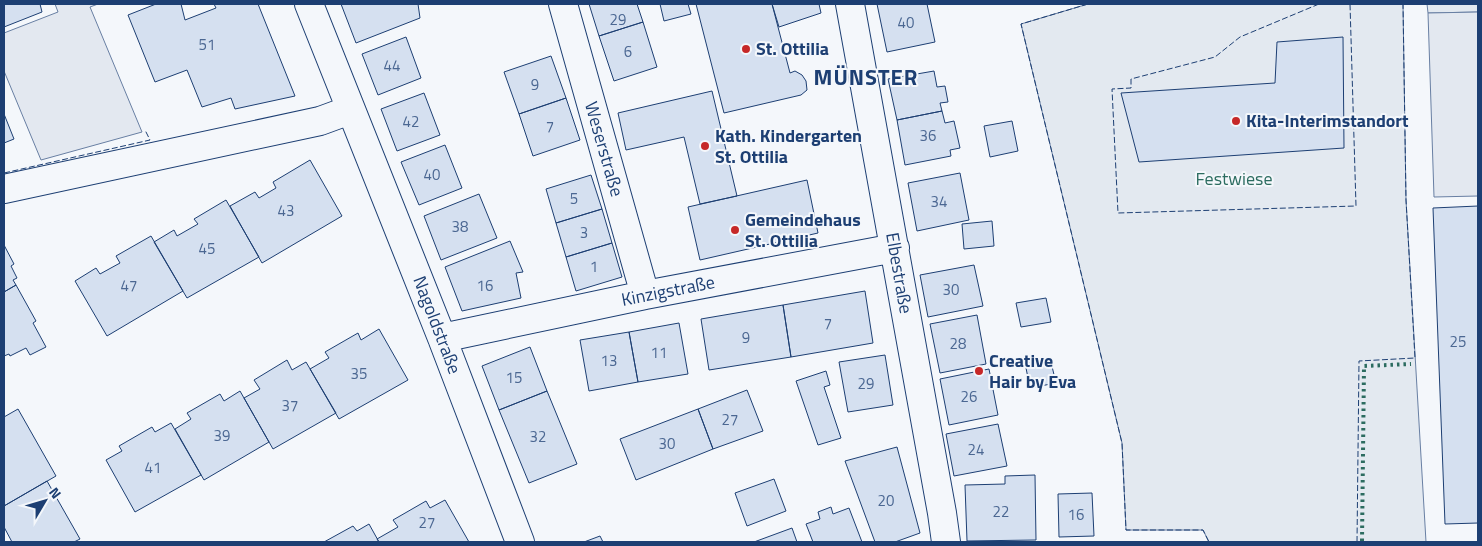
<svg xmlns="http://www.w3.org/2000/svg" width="1482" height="546" font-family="'Titillium Web',sans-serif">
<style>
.green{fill:#e3e9f0;stroke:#687fa3}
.parking{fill:#e3e8f0;stroke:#687fa3}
.building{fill:#d5e0f0;stroke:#1d3f73}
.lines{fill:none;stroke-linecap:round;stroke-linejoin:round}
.minor-casing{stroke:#1d3f73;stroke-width:30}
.minor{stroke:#f4f7fb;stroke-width:28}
.hedge{stroke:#2c6c60;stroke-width:4;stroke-dasharray:2.5 4;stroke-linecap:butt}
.fence{stroke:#1d3f73;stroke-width:1;stroke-dasharray:6 2.5;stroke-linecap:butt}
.poi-dot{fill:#c62828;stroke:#f4f7fb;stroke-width:2}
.labels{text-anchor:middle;stroke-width:4;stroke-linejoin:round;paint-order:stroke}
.number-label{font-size:15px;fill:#4b6792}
.poi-label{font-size:18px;font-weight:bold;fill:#1d3f73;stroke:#f4f7fb;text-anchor:start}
.street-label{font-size:18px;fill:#1d3f73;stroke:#f4f7fb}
.park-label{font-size:18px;fill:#2c6c60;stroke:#f4f7fb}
.district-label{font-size:22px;font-weight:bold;letter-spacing:1px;fill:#1d3f73;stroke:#f4f7fb}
</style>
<rect width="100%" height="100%" fill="#f4f7fb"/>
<!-- green -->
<path class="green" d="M1088,4H1403L1406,200L1426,542H1209L1203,530H1126L1122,443L1021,24Z
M1427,4H1478V12L1428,13Z"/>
<!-- parking -->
<path class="parking" d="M55,4H98L90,7L142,132L41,160L4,71V33L58,12Z
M1478,12V196L1434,197L1428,13Z"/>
<!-- building -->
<path class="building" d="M4,4H40L42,12L4,27Z
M156,4H181L185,20L216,8L214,4H258L295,96L235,109L231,98L202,107L187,70L155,82L128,15Z
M341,4H418L420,18L356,43Z
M589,4H637L643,22L599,36Z
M660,4H688L691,14L664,21Z
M696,4H772L790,73L795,71L802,75L806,81L807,90L801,95L724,113Z
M772,4H819L821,13L779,27Z
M877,4H927L935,42L887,52Z
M643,22L657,67L614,81L599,36Z
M406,37L421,78L378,95L362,54Z
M1343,37L1344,148L1139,162L1121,93L1275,83L1277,42Z
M551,56L566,98L519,114L504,72Z
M934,71L937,87L945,86L948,102L940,103L942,111L897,120L888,79Z
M712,91L737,196L700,204L684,137L626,150L618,113Z
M424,93L440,135L397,151L381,109Z
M566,98L580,140L533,156L519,114Z
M942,111L945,123L954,121L960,148L950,150L951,156L905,165L897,120Z
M4,114L14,139L4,143Z
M1012,121L1018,151L990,157L984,126Z
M445,145L462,188L419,205L401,162Z
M310,160L342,216L262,263L230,206L255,192L259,198L276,188L273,182Z
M960,173L969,220L917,231L908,183Z
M591,175L602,209L556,223L546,189Z
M807,180L818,233L700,260L688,207Z
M479,194L497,238L441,260L424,216Z
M226,200L259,257L187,298L154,242L174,230L177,236L198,224L194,219Z
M1478,206V523L1445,524L1433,208Z
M602,209L612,243L566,257L556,223Z
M992,221L994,246L964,249L962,224Z
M151,236L183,291L107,336L75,281L96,268L100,274L120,263L116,256Z
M510,241L523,272L516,273L521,298L462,311L445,267Z
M612,243L622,277L576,291L566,257Z
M4,245L14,264L11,266L17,278L13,280L16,285L4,292Z
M974,265L983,306L928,317L920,275Z
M16,285L36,321L33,323L46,347L30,355L26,348L10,356L9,354L4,356V292Z
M865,291L873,343L791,357L783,305Z
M1046,298L1051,322L1021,327L1016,303Z
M783,305L791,357L709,370L701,319Z
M977,315L986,364L940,373L930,324Z
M679,323L688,374L638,382L629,332Z
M379,329L408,380L339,419L310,369L329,358L325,352L358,333L361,340Z
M629,332L638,382L589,391L580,340Z
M530,347L547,391L499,410L482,366Z
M885,355L893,405L848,412L839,362Z
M1050,358L1056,383L1030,388L1025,363Z
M287,360L292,370L306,362L336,413L273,449L244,398L260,389L254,380Z
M989,369L998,415L949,425L940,379Z
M826,371L830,385L824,387L841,438L818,445L796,381Z
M747,390L763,431L713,449L698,409Z
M240,391L269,442L204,480L175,429L191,419L187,413L220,394L224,401Z
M547,391L577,464L529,483L499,410Z
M18,409L56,476L4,506V417Z
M698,409L713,449L636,480L620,439Z
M171,423L201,475L135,512L106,460L122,451L119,446L152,427L155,432Z
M998,424L1007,466L954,476L946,434Z
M897,447L920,533L895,542H875L845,461Z
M1035,475L1036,540L967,541L965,485L1005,484V476Z
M774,479L786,511L747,526L735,493Z
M47,481L80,539L74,542H12L4,527V506Z
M1092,493L1094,536L1059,537L1058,494Z
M445,500L469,542H379L377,539L398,527L393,520L426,501L430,508Z
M831,507L833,514L849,508L862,542H813L806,524L820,519L818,512Z
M369,524L379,542H324L353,526L357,531Z
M792,528L797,542H754Z
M600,536L603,542H584Z"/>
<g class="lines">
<!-- minor casing -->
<g class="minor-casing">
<path id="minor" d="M309,4L442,338L520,542
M563,4L645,295
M850,4L942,513L946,542
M4,189L320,121L350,110
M442,338L645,295L895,248"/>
</g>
<!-- minor -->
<use href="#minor" class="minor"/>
<!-- hedge -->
<path class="hedge" d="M1362,541L1364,366L1411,364"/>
<!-- fence -->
<path class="fence" d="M1088,4L1021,24L1122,443L1126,530H1203L1209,542
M1319,4L1240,37L1215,57L1131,79V88L1112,89L1118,213L1356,206L1350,4
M4,173L150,140L145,130
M1357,542L1359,361L1415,358L1406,200L1403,4"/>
</g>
<!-- markers -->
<g class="poi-dot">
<circle cx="746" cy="49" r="5"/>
<circle cx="1236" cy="121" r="5"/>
<circle cx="705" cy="146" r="5"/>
<circle cx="735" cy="230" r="5"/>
<circle cx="979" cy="371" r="5"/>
</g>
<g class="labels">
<!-- number labels -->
<g class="number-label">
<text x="618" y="25">29</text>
<text x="906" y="28">40</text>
<text x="207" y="50">51</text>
<text x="628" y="57">6</text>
<text x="392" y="71">44</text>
<text x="535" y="90">9</text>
<text x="411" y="127">42</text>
<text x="550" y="132">7</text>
<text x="928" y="141">36</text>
<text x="432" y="180">40</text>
<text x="574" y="204">5</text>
<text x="939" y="207">34</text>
<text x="286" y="216">43</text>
<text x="460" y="232">38</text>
<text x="584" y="238">3</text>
<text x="207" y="254">45</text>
<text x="594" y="272">1</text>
<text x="129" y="291">47</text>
<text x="485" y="291">16</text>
<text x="951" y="295">30</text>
<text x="828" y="329">7</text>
<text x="746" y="343">9</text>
<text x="1458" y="347">25</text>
<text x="958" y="349">28</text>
<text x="659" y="358">11</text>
<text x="609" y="366">13</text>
<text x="359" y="379">35</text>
<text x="514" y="383">15</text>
<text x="866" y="389">29</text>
<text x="969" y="402">26</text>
<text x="290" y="411">37</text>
<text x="730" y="425">27</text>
<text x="222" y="441">39</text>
<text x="538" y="442">32</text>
<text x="667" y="449">30</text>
<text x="976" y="455">24</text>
<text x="153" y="473">41</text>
<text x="886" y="506">20</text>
<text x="1001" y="517">22</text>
<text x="1076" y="520">16</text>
<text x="427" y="528">27</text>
</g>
<!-- poi labels -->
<g class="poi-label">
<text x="756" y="55">St. Ottilia</text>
<text x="1246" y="127">Kita-Interimstandort</text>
<text x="715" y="142">Kath. Kindergarten<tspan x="715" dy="21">St. Ottilia</tspan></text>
<text x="745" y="226">Gemeindehaus<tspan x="745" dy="21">St. Ottilia</tspan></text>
<text x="989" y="367">Creative<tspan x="989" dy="21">Hair by Eva</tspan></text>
</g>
<!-- street labels -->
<g class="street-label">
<text transform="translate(604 149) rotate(74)" y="6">Weserstraße</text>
<text transform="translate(899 273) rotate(80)" y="6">Elbestraße</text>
<text transform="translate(668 291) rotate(-11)" y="6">Kinzigstraße</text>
<text transform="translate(437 325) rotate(69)" y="6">Nagoldstraße</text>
</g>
<!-- park labels -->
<g class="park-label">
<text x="1234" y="185">Festwiese</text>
</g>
<!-- district labels -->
<g class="district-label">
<text x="866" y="85">MÜNSTER</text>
</g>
</g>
<!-- border -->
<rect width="1482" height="546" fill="none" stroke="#1d3f73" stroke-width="10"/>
<!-- north arrow -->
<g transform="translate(45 501) rotate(52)" stroke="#f4f7fb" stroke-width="4" paint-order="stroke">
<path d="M0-4L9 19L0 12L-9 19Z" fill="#1d3f73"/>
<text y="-8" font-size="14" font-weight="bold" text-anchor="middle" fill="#1d3f73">N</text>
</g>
</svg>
